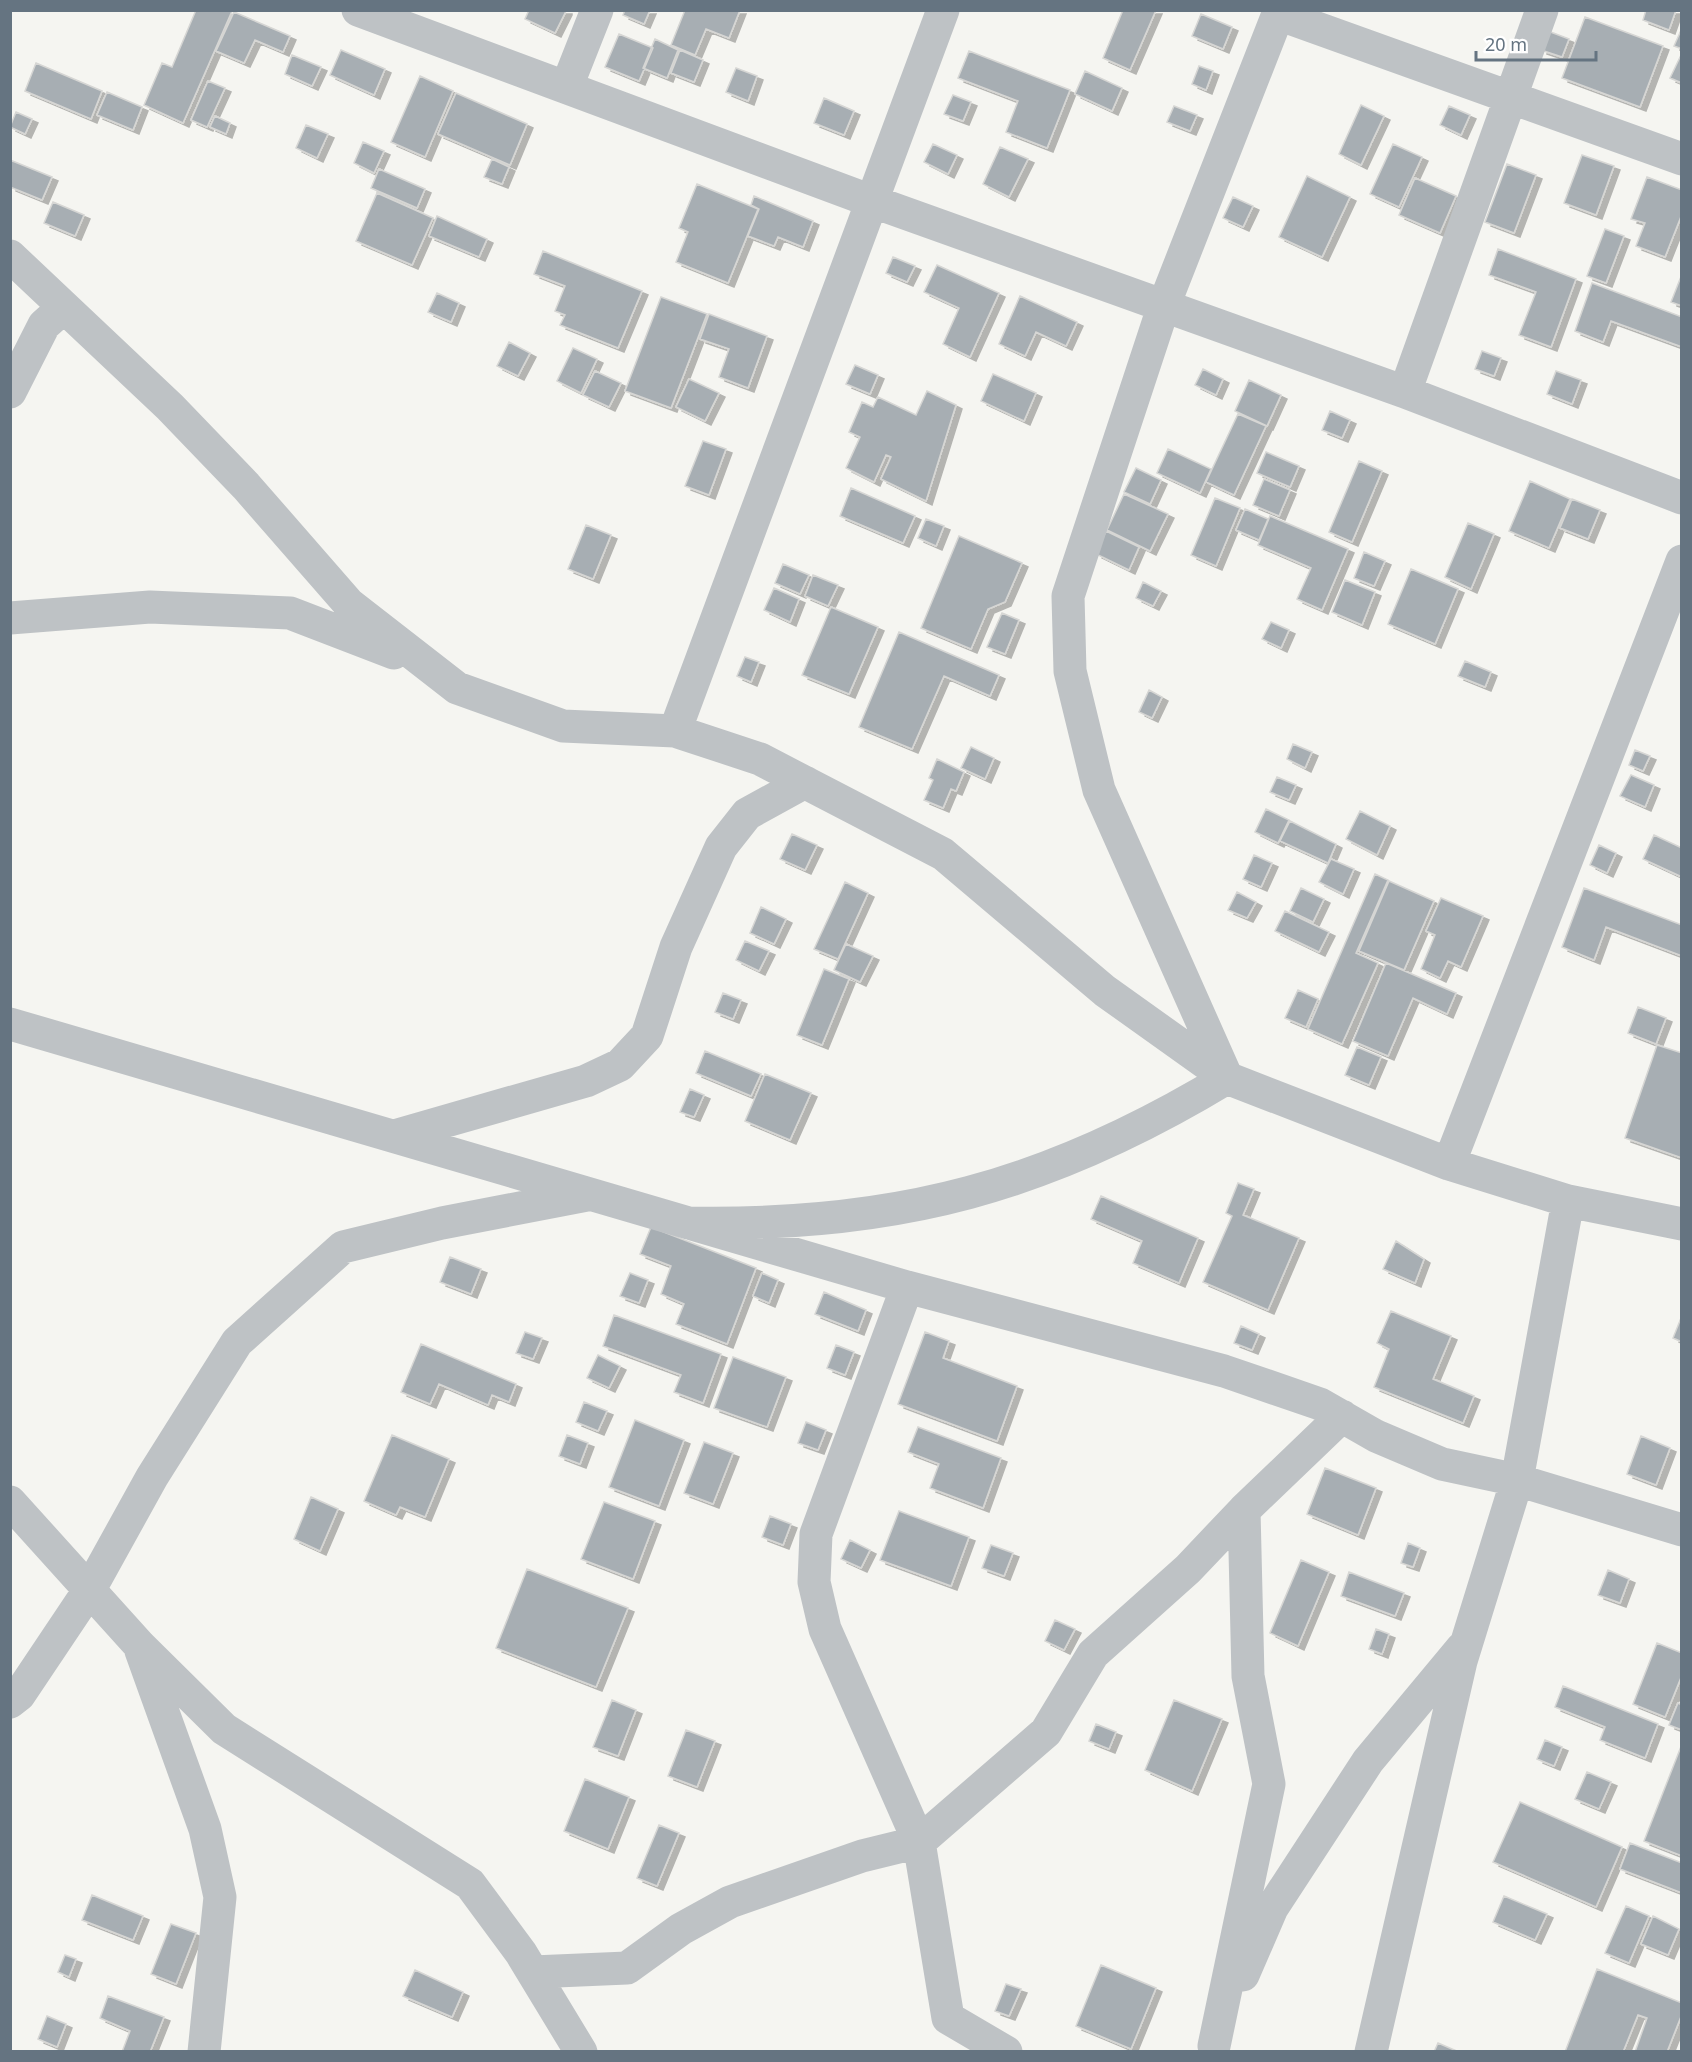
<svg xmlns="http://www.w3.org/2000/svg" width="1692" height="2062" font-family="'Noto Sans',sans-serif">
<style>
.building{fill:#a7aeb3;stroke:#d6d6d4;stroke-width:1.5;filter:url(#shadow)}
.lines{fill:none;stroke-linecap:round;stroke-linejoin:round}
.minor{stroke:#bec2c5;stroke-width:33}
</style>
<defs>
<filter id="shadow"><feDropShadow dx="6" dy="4" stdDeviation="0" flood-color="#0004"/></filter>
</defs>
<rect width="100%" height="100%" fill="#f5f5f1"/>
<!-- building -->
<path class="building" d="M196,10L232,11L183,123L144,105L162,63L172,67Z
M529,10H566V11L555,33L525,19Z
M625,10H650L644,24L623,15Z
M685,10H740L729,38L706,29L695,55L671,45Z
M1123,10H1156L1130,70L1103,58Z
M1646,10H1676L1669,30L1643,20Z
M234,12L290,36L283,52L255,40L244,63L216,51Z
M1201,14L1232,27L1223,49L1192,36Z
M1585,17L1663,46L1640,107L1562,78Z
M1682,28V49L1674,46Z
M1548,31L1569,39L1562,57L1541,50Z
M619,34L653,48L639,81L605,67Z
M655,39L678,50L667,78L643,68Z
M341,50L385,69L374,95L330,75Z
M680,50L703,60L694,82L671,73Z
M969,51L1070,90L1047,148L1006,132L1018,101L958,78Z
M1682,53V83L1670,78Z
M292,55L321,67L312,86L285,74Z
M36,63L102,91L91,119L25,91Z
M1199,66L1213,71L1206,90L1192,84Z
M736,68L757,76L748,101L726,92Z
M1085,71L1122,88L1112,111L1075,94Z
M420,76L453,91L425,157L391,142Z
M208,81L225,88L207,127L191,120Z
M107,92L142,107L133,130L97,115Z
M456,93L527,124L510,165L438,134Z
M953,95L971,102L963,121L944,114Z
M824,98L854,111L844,135L814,123Z
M1361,105L1384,116L1361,165L1339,154Z
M1174,106L1197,115L1190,131L1167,122Z
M1449,106L1470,115L1461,135L1440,125Z
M16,112L32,119L25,134L10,127Z
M215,116L230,123L226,134L210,127Z
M306,125L328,134L317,158L296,148Z
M363,142L384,151L374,173L354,163Z
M933,144L957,155L948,174L924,162Z
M1393,144L1422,157L1399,207L1370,194Z
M1000,147L1028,159L1009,197L983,184Z
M1582,155L1614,166L1596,215L1564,203Z
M492,159L509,167L502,184L484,177Z
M10,160L52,177L42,200L10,187Z
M1507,164L1536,175L1514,233L1485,222Z
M379,169L425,189L417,208L371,188Z
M1307,176L1350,197L1322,257L1279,237Z
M1647,177L1682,190V214L1665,257L1636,246L1645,223L1631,219Z
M1415,178L1456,196L1440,233L1399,215Z
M697,184L758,209L728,283L676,262L688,232L679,228Z
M377,193L433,218L412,265L356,241Z
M754,196L813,221L803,247L778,237L774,246L748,236L759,209L751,205Z
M1233,197L1253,206L1243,227L1223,218Z
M53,202L84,215L75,236L44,223Z
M437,216L487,239L479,257L429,236Z
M1605,229L1624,236L1606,283L1587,276Z
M1498,249L1576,279L1551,347L1519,335L1536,292L1489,275Z
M543,251L642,291L618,348L560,325L565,315L555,311L565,286L534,274Z
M893,257L915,266L907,282L886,273Z
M937,265L999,293L970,357L943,344L959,308L924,292Z
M1682,274V306L1671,302Z
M1592,283L1682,317V347L1611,321L1603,342L1575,331Z
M437,293L459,303L451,322L428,312Z
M1020,296L1077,322L1066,346L1036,332L1025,356L999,344Z
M661,297L707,314L671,408L625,391Z
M709,314L767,336L748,388L719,377L729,349L700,339Z
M509,342L530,353L518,376L497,366Z
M573,348L597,359L581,393L557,381Z
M1482,351L1501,358L1494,376L1475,369Z
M855,365L878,375L870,394L846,384Z
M1203,369L1223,379L1216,395L1195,385Z
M595,371L621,383L609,407L583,395Z
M1556,371L1581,380L1572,404L1547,394Z
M993,374L1036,393L1024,421L981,401Z
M689,379L719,393L705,421L676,407Z
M1249,380L1281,395L1267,426L1235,411Z
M927,391L956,405L926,501L881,479L891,457L886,455L874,482L846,468L860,437L849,432L862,402L873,407L878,397L916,415Z
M1330,411L1350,420L1342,438L1322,430Z
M1238,414L1266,426L1234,495L1206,482Z
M703,441L726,449L709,495L685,486Z
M1168,449L1211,469L1200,493L1157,473Z
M1266,452L1299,466L1290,487L1257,473Z
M1359,461L1382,471L1352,542L1329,532Z
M1136,468L1161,480L1150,504L1124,492Z
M1264,479L1290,490L1279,516L1253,505Z
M1530,481L1570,499L1549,548L1509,531Z
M851,488L915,516L903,543L840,516Z
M1124,494L1168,514L1150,551L1107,530Z
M1215,498L1240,508L1216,566L1191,555Z
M1572,499L1600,510L1588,539L1560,528Z
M1245,509L1268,519L1259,540L1236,530Z
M1270,516L1348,549L1322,610L1297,599L1311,568L1258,545Z
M926,519L944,526L936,546L918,538Z
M1468,523L1494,534L1471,589L1445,577Z
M586,525L611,535L593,579L568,569Z
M1106,531L1139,547L1129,570L1096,554Z
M959,536L1022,563L1005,602L988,609L971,649L921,628Z
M1364,552L1385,561L1374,586L1354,578Z
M783,564L809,575L800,594L775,583Z
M1411,569L1458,589L1435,644L1388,624Z
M813,575L838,585L828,606L805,596Z
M1345,580L1375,592L1362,625L1332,612Z
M1143,582L1161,591L1153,606L1136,598Z
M774,588L799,599L790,622L764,610Z
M831,607L878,627L849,694L802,675Z
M1002,613L1019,620L1005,654L987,647Z
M1271,622L1289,630L1281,648L1262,639Z
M899,632L999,675L990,696L944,676L912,749L859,727Z
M745,657L759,662L751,682L737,676Z
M1465,661L1491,672L1485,687L1458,676Z
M1149,690L1162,697L1152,718L1139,712Z
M1293,744L1312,752L1305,768L1287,759Z
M971,747L994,758L985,779L961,768Z
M1635,750L1650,756L1643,771L1629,765Z
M937,759L964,772L956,791L951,789L943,808L924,800L933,780L929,778Z
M1631,775L1654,785L1645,807L1620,796Z
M1277,777L1296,785L1289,800L1270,792Z
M1266,809L1289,820L1278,843L1255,832Z
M1360,811L1390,826L1377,855L1346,839Z
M1290,821L1336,844L1328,863L1280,841Z
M792,834L817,845L805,870L780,859Z
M1654,835L1682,848V877L1643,859Z
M1599,845L1616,853L1607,873L1590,865Z
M1254,855L1272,863L1261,887L1243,879Z
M1331,859L1354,869L1343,894L1319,882Z
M1375,874L1388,880L1356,953L1378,963L1342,1044L1308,1029Z
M1389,881L1434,901L1404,970L1359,951Z
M845,882L868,893L838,959L814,949Z
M1301,888L1324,899L1313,922L1290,911Z
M1584,888L1682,925V956L1606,927L1594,960L1562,947Z
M1237,892L1256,902L1247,918L1228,910Z
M1441,898L1483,916L1461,967L1448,961L1440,978L1421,969L1435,935L1426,931Z
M761,907L786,919L774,944L750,933Z
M1285,911L1329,932L1319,952L1275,931Z
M745,941L769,951L759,971L736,960Z
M846,944L873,956L860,982L834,970Z
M1386,963L1456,993L1447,1014L1413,998L1388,1056L1353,1041Z
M824,969L849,979L822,1045L797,1035Z
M1298,990L1318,999L1306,1027L1285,1018Z
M723,993L741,1000L733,1019L715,1012Z
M1638,1007L1666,1018L1656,1044L1628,1033Z
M1657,1045L1682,1053V1158L1625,1138Z
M1357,1047L1381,1057L1369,1085L1345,1075Z
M705,1051L761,1074L751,1096L696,1073Z
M765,1074L811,1093L790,1140L745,1121Z
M690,1089L704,1095L694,1117L680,1112Z
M1238,1183L1254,1189L1243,1215L1299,1238L1268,1310L1203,1282L1232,1216L1226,1213Z
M1101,1196L1198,1238L1179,1283L1133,1263L1142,1241L1091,1219Z
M651,1227L756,1268L727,1344L676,1324L684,1304L661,1294L671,1266L640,1254Z
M1396,1241L1424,1259L1415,1283L1383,1269Z
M450,1257L481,1269L471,1294L440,1282Z
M630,1273L648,1280L639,1303L620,1296Z
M762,1273L778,1280L769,1303L753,1296Z
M824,1292L866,1310L858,1331L815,1314Z
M1391,1311L1451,1336L1433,1379L1474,1396L1463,1423L1374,1387L1389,1349L1377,1343Z
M614,1315L721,1354L703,1403L674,1392L681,1375L603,1346Z
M1681,1318L1682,1319V1342L1673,1338Z
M1241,1326L1259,1334L1252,1350L1234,1343Z
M525,1332L542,1338L533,1359L516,1353Z
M925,1332L949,1341L943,1358L1017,1386L997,1441L898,1404Z
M421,1344L516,1384L509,1402L492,1395L488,1405L439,1384L430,1404L401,1392Z
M836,1345L854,1352L845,1375L827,1368Z
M598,1355L620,1366L609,1388L587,1378Z
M733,1357L786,1377L767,1427L714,1408Z
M584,1402L607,1411L598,1431L576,1422Z
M635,1420L684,1440L659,1506L609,1487Z
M806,1422L826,1430L818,1450L798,1443Z
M918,1427L1001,1458L983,1508L930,1488L939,1464L908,1452Z
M392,1435L449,1459L425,1517L400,1507L396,1515L364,1501Z
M567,1435L588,1443L580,1464L559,1456Z
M1641,1436L1670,1448L1656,1485L1627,1474Z
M704,1442L733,1453L713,1504L684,1493Z
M1325,1468L1376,1488L1358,1535L1307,1514Z
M311,1497L338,1509L320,1551L294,1539Z
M604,1502L655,1521L633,1579L581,1559Z
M899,1511L969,1537L951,1586L880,1560Z
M770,1516L791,1524L783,1545L762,1537Z
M850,1540L870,1550L861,1568L841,1559Z
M1408,1543L1420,1548L1413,1567L1401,1563Z
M991,1545L1013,1553L1004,1576L982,1568Z
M1301,1560L1329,1572L1298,1646L1270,1633Z
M527,1569L628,1608L596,1687L496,1648Z
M1608,1570L1629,1579L1620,1603L1598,1595Z
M1349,1572L1404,1593L1395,1616L1341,1596Z
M1055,1620L1075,1629L1064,1650L1045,1641Z
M1376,1629L1389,1634L1382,1654L1369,1649Z
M1657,1643L1682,1653V1675L1665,1717L1633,1704Z
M1563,1686L1658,1724L1645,1758L1600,1740L1605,1727L1555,1707Z
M612,1700L636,1710L618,1756L593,1747Z
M1174,1700L1222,1719L1192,1791L1145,1770Z
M1678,1703L1682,1705V1730L1669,1725Z
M1096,1724L1116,1732L1109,1749L1089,1741Z
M686,1730L715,1741L697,1787L668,1776Z
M1545,1740L1562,1747L1554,1766L1537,1759Z
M1682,1744V1856L1644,1841Z
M1587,1772L1611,1782L1599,1809L1575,1799Z
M585,1779L629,1797L608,1849L564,1831Z
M1520,1802L1622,1847L1596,1907L1493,1862Z
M659,1825L679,1833L657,1886L637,1878Z
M1630,1843L1682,1863V1893L1620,1869Z
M92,1895L143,1916L133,1940L82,1920Z
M1504,1896L1547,1914L1535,1940L1493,1922Z
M1626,1906L1649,1916L1629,1963L1605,1953Z
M1653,1916L1679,1929L1668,1955L1641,1944Z
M171,1924L196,1933L176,1984L151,1974Z
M65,1955L76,1959L69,1977L58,1972Z
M1101,1965L1156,1988L1131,2049L1076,2026Z
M1597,1969L1682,2003V2014L1667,2052H1635L1647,2018L1638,2015L1623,2052H1565Z
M415,1970L463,1992L452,2017L403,1996Z
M1006,1984L1021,1989L1009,2016L995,2011Z
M108,1996L164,2017L150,2052H122L130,2031L100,2018Z
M47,2016L66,2024L57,2047L38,2039Z
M1438,2043L1459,2052H1434Z"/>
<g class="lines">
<!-- minor -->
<path class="minor" d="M358,10L874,202L1405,392L1682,498
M567,86L597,10
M10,256L170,407L246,486L349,604L457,688L563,726L675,731L760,759L943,854L1105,991L1227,1078L1449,1164L1568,1201
M10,392L44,325L63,308
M1405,392L1542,10
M10,618L150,607L290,613L394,653
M675,731L943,10
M10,1024L907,1287L1224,1371L1320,1404L1376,1436L1442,1464L1517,1480L1682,1530
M394,1136L586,1081L620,1065L647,1036L676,947L721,847L747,814L805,782
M1449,1164L1682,561
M688,1223C897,1227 1049,1186 1227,1078L1099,790L1070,671L1068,596L1164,305L1278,14L1682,159
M907,1287L816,1534L814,1582L825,1629L919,1842L948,2018L1006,2052
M10,1502L140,1646L224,1729L470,1884L521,1953L581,2052
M1244,1510L1342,1416
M141,1651L205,1829L220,1897L204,2052
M10,1702L19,1695L90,1589L152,1477L237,1342L343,1247L442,1223L587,1195
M533,1972L627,1968L681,1929L730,1902L862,1856L919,1842L1046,1732L1093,1654L1188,1569L1244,1510L1248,1676L1269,1784L1214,2046
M1243,1975L1272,1908L1368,1761L1462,1648
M1371,2052L1461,1661L1517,1480L1568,1201L1682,1224"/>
</g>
<!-- border -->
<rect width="1692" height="2062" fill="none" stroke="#657481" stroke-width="24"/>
<!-- scale -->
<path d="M1476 51v9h120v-9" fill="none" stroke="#657481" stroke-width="3"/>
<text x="1485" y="51" font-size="18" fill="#657481" stroke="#ffffff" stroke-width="4.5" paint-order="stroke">20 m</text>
</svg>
